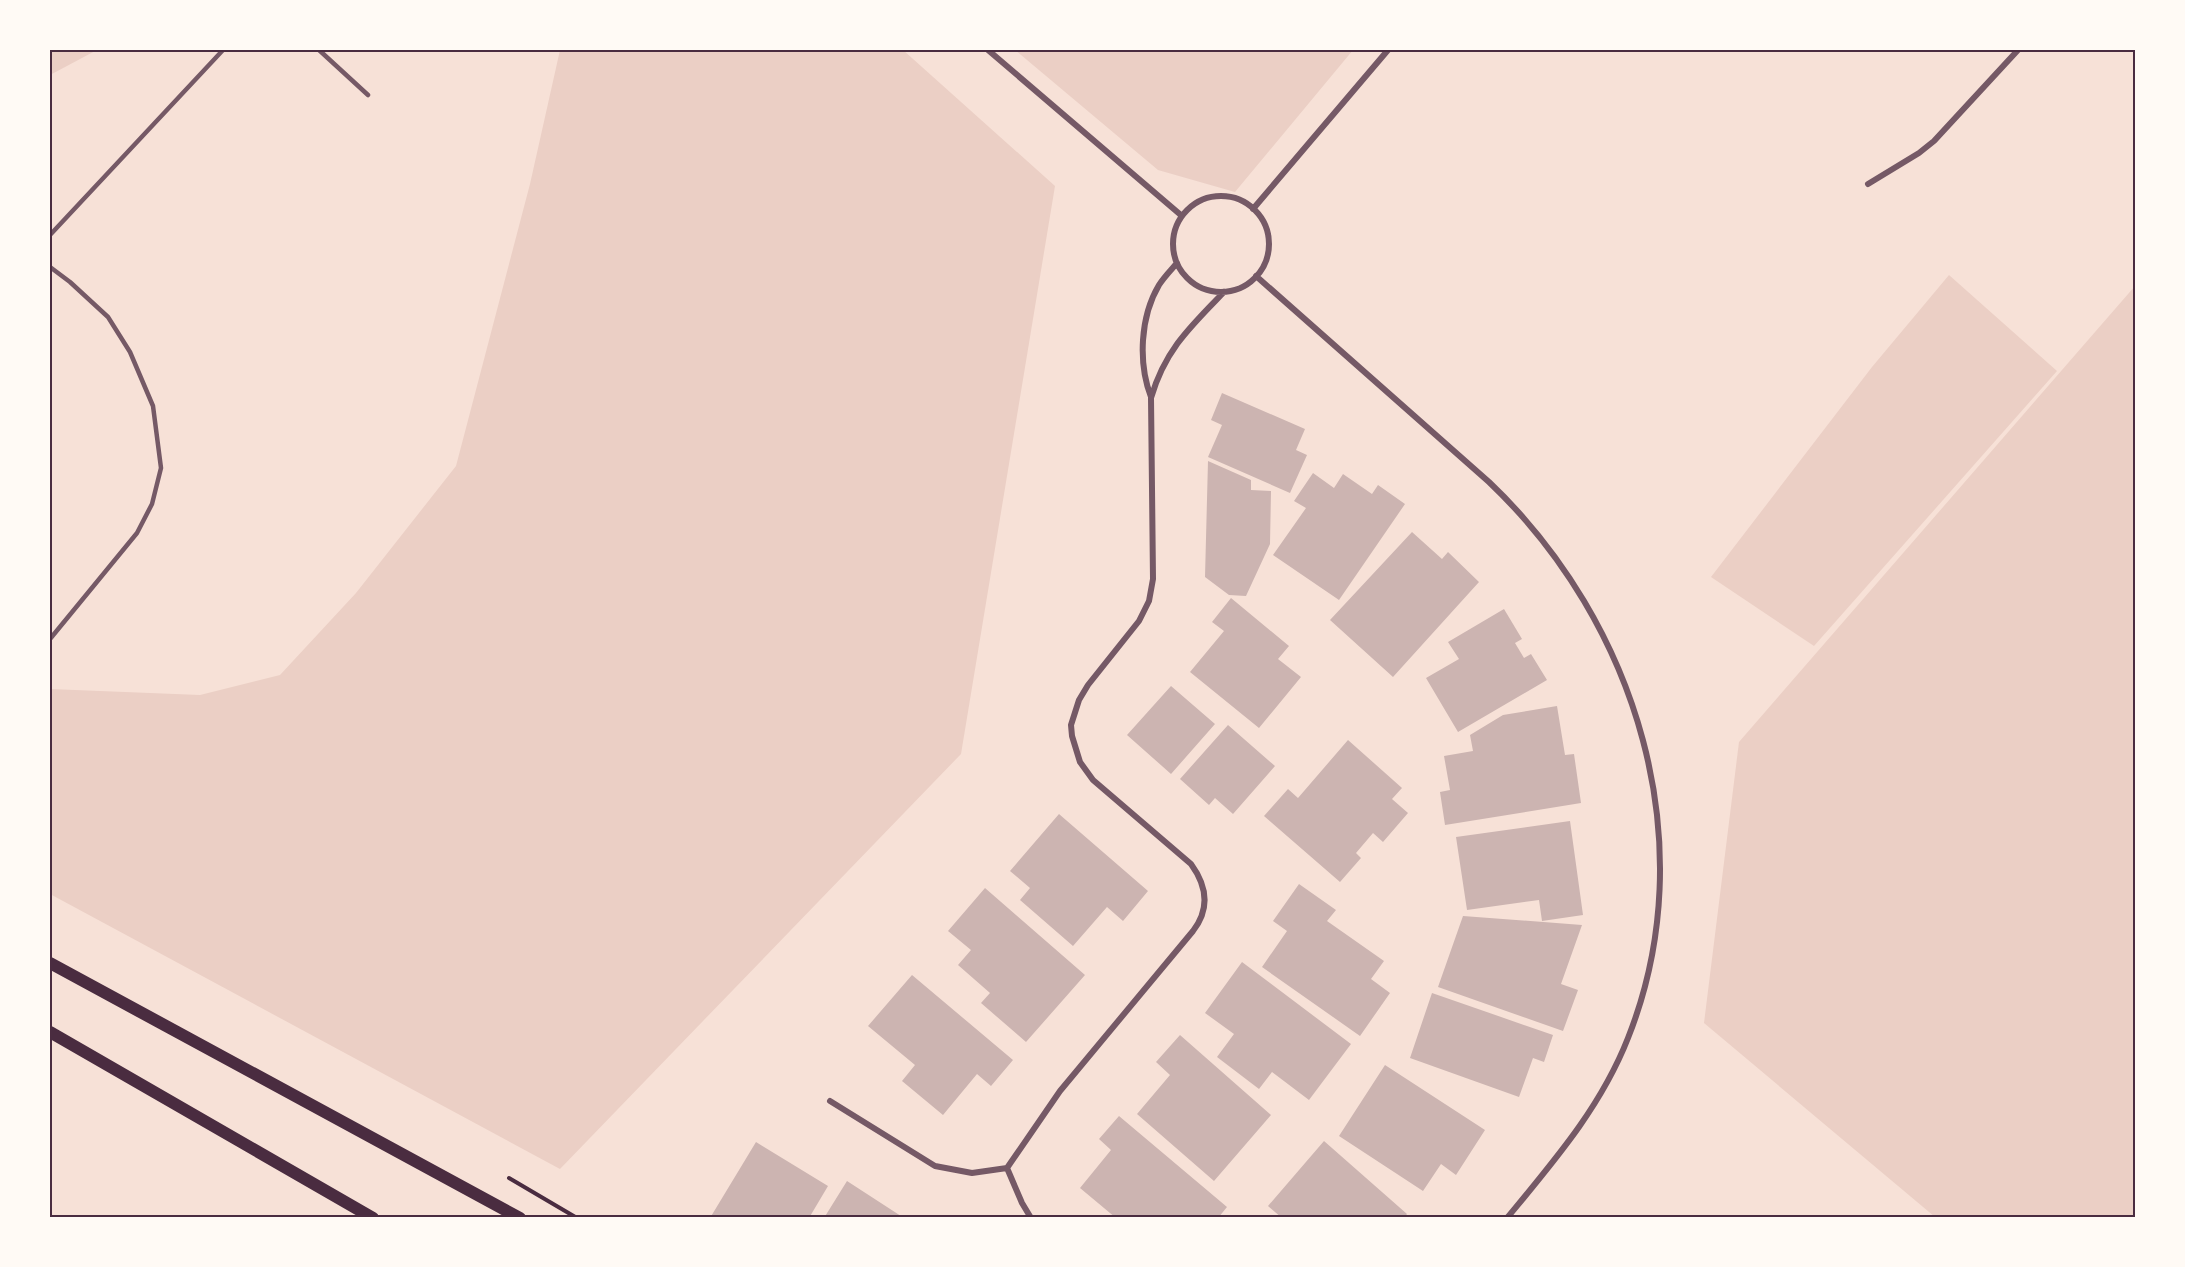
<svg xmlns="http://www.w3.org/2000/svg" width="2185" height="1267" font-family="'PT Sans',sans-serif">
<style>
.green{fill:#ebcfc5}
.building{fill:#ccb4b1}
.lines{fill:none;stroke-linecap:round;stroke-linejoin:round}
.path{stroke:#4a2c40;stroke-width:4}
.service{stroke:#755966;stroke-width:4.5}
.minor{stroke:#755966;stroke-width:6}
.secondary{stroke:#4a2c40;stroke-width:12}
.neatline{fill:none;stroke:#4a2c40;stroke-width:2}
</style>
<rect width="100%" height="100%" fill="#f7e1d7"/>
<!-- green -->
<path class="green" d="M50,50H97L50,75Z
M560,50H903L1055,186L961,754L560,1169L50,894V689L200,695L280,675L356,593L456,466L530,184Z
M1015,50H1353L1235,192L1158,170Z
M1949,275L2057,371L1814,646L1711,577L1872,367Z
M2135,286V1217H1935L1704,1023L1739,742Z"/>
<!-- building -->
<path class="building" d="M1222,393L1305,429L1296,450L1307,455L1290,493L1208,457L1222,425L1211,420Z
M1208,461L1251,480V490L1271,491L1270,544L1246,596L1229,595L1205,577Z
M1313,473L1334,488L1343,474L1372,494L1378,485L1405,504L1339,600L1273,555L1306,508L1294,501Z
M1412,532L1442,559L1448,552L1479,582L1393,677L1330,620Z
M1231,598L1289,646L1278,659L1301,677L1259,728L1190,672L1224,631L1212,622Z
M1504,609L1522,639L1515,643L1524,658L1531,654L1547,680L1458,732L1426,678L1459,659L1448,642Z
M1171,686L1215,724L1171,774L1127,735Z
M1557,706L1565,755L1574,754L1581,803L1445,825L1440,792L1450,790L1444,756L1473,751L1470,735L1503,715Z
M1228,725L1275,766L1233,814L1215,798L1209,805L1180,779Z
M1348,740L1402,788L1392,799L1408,813L1383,842L1373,833L1356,853L1361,858L1340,882L1264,816L1288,789L1298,798Z
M1059,814L1148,891L1123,921L1107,907L1073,946L1020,900L1030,888L1010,871Z
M1570,821L1583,915L1542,921L1539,900L1467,910L1456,837Z
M1299,884L1336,910L1327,921L1384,961L1371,979L1390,993L1360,1036L1262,967L1287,931L1273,921Z
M985,888L1085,975L1026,1042L981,1003L990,993L958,965L971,950L948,931Z
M1463,916L1582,925L1561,984L1578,990L1563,1031L1438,987Z
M1242,962L1351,1044L1309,1100L1272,1072L1259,1089L1217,1057L1234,1034L1205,1013Z
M912,975L1013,1060L991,1086L977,1074L943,1115L902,1081L915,1065L868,1026Z
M1432,993L1553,1035L1544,1062L1533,1058L1519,1097L1410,1058Z
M1180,1035L1271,1115L1214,1181L1137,1114L1170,1075L1156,1062Z
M1385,1065L1485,1130L1456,1175L1441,1164L1423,1191L1339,1136Z
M1119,1116L1227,1207L1218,1218H1116L1080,1188L1111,1150L1099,1139Z
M1324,1141L1407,1214L1404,1218H1282L1268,1206Z
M756,1142L828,1186L809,1218H710Z
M847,1181L904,1218H824Z"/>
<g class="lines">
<!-- path -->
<path class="path" d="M509,1178L577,1218"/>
<!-- service -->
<path class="service" d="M319,50L368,95
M50,235L223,50
M50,267L70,282L108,317L130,352L153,406L161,468L152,504L137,533L50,639"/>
<!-- minor -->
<path class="minor" d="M988,50L1182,216
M1868,184L1919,153L1934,141L2018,50
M1173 244a48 48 0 1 1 96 0a48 48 0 1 1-96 0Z
M1253,209L1388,50
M1256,276L1489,482C1637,623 1705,844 1628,1038C1601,1107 1554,1161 1507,1218
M1151,397C1138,363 1140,317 1159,285C1164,277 1171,270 1177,263
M830,1101L935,1166L972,1173L1007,1168
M1031,1218L1022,1203L1007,1168L1060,1091L1193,931C1210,909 1207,886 1191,864L1093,780L1080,762L1072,736L1071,725L1079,700L1088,685L1139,621L1149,601L1153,579L1151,398C1165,350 1190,327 1224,292"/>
<!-- secondary -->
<path class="secondary" d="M50,963L520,1218
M50,1032L373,1218"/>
</g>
<!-- border -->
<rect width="2185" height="1267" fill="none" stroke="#fffaf5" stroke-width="102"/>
<rect x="51" y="51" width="2083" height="1165" class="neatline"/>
</svg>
